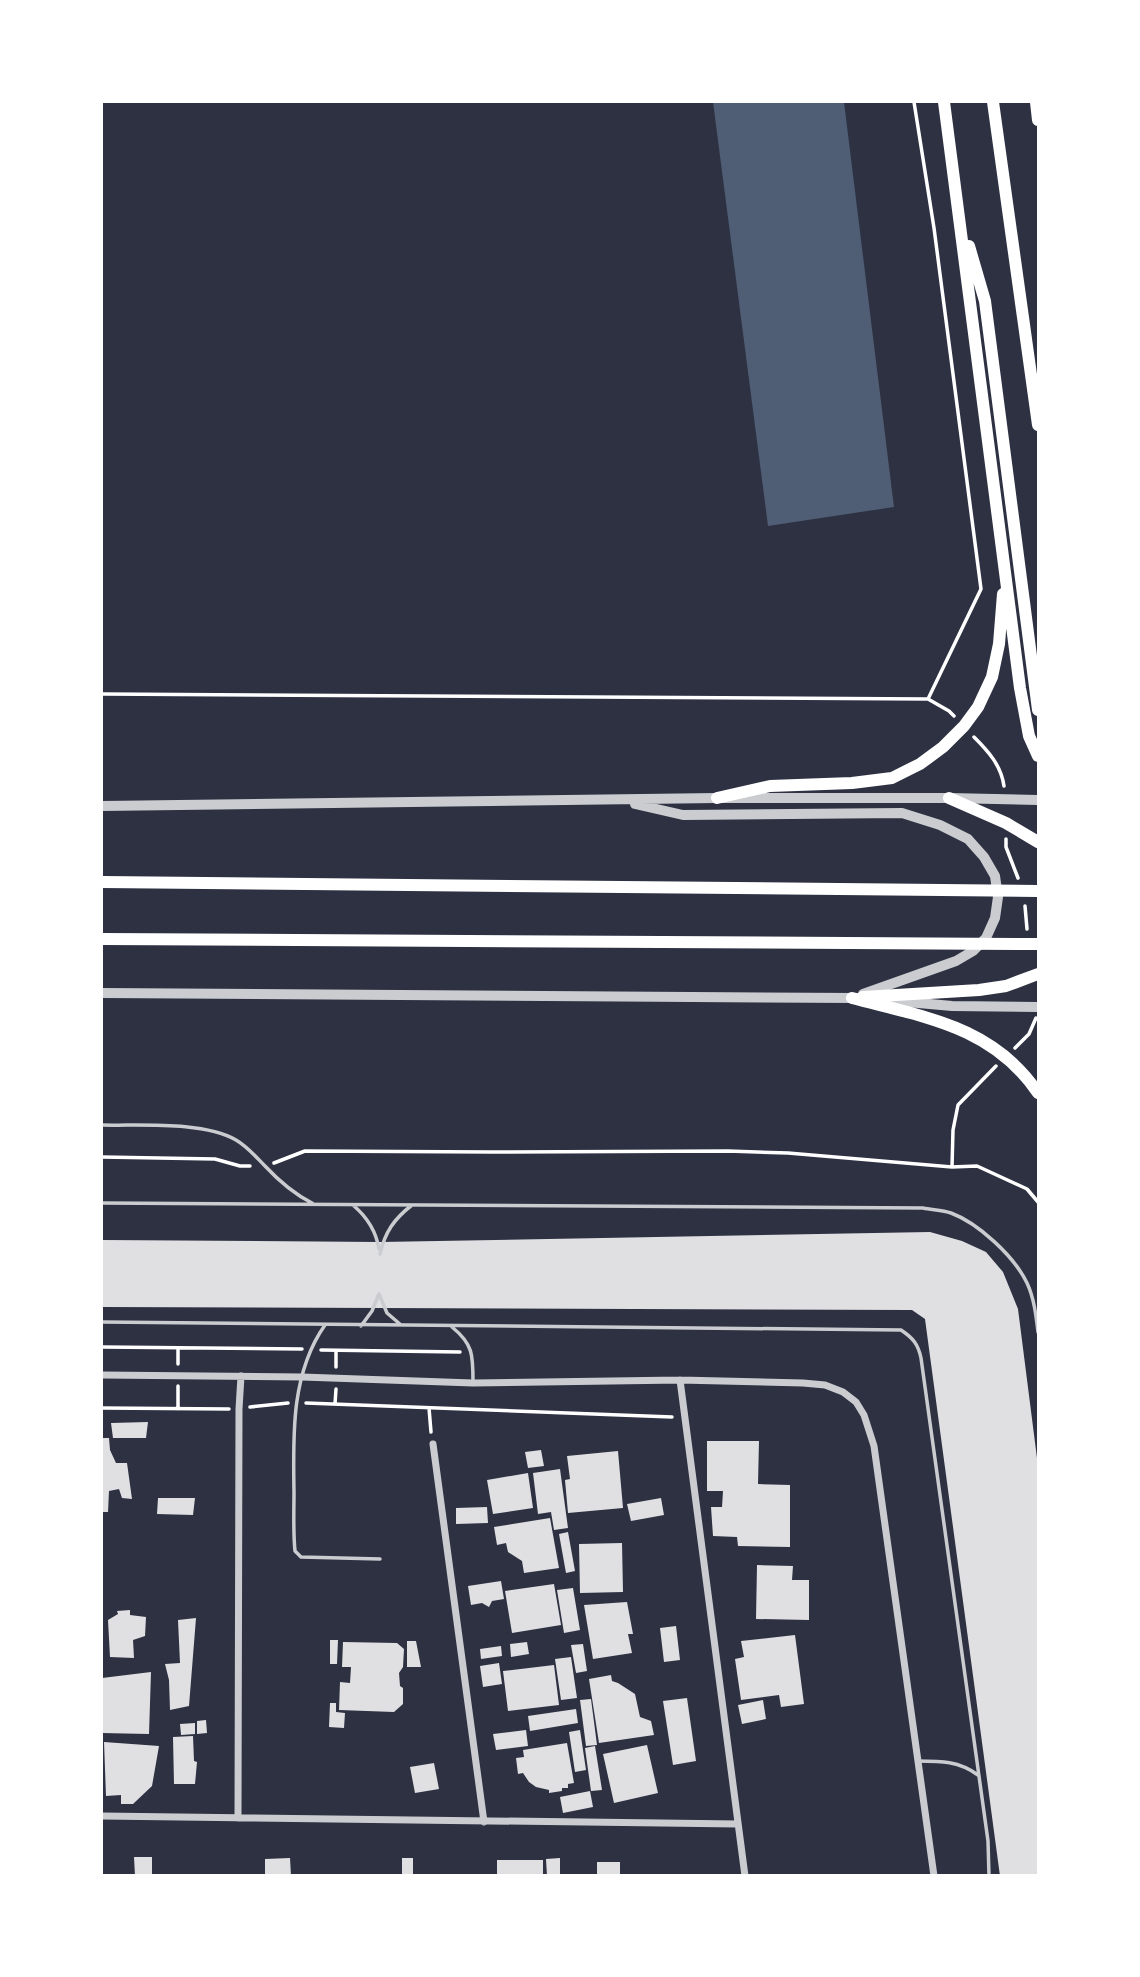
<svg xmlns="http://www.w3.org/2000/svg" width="1140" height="1977" font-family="Cabin,sans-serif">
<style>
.water{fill:#4f5d75}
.building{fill:#e0e0e3}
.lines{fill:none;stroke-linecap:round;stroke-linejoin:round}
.path{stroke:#fff;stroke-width:3.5}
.service{stroke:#caccd0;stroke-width:3.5}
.minor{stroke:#caccd0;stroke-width:7}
.tertiary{stroke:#caccd0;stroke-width:10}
.primary{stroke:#fff;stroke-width:12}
.trunk{stroke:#fff;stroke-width:12}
</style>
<rect width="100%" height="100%" fill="#2d3142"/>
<!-- water -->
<path class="water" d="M713,102H844L894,507L768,526Z"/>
<!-- building -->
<path class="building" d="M930,1232L962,1241L986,1252L1003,1272L1018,1309L1038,1466V1876H1000L925,1319L912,1310L102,1307V1240L380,1242Z
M148,1422L146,1438H113L111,1423Z
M102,1438H109L110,1450L116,1463H127L132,1499L122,1498L119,1489L109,1491L108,1512H102Z
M707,1441H759L758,1484L790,1485V1547L738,1546L737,1537L713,1536L711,1507H722L723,1491H707Z
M541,1450L544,1466L528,1468L525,1452Z
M618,1451L623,1508L568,1513L565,1480L570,1479L567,1456Z
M560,1469L568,1528L554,1530L551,1512L538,1514L533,1473Z
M528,1473L533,1508L493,1514L487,1480Z
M158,1498H195L193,1515L157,1514Z
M661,1498L664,1515L631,1521L627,1504Z
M487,1507L488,1523L456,1524V1508Z
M550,1518L559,1568L524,1573L522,1561L508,1552L506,1543L497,1545L494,1527Z
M568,1532L575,1571L566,1573L559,1534Z
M622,1543L623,1592L580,1593L579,1544Z
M757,1565L793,1566L792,1580H809V1620L756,1619Z
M501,1581L504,1599L492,1601L489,1607L482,1603L471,1605L468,1586Z
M554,1584L561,1625L512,1633L505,1591Z
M573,1588L580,1630L564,1633L557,1590Z
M627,1602L633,1634H628L632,1653L593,1659L584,1605Z
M130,1610V1615L146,1617L145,1636L133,1640L134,1658L110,1657L108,1620L118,1614L117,1611Z
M196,1618L189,1706L170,1710L169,1680L165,1664L180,1663L178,1620Z
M676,1626L680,1660L664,1662L660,1628Z
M795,1635L804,1704L781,1707L779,1695L741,1700L735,1659L744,1657L741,1641Z
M330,1640H338L337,1664H330Z
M407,1641H416L421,1667H407Z
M343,1642L397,1643L404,1649L403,1667L399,1673L400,1686L403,1688V1704L394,1712L339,1710L340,1682L350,1683L351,1667H342Z
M527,1642L529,1654L511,1657L510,1644Z
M583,1644L587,1671L576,1673L571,1645Z
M501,1646L502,1656L481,1659L480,1649Z
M571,1657L577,1698L561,1700L555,1659Z
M499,1663L502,1684L483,1687L480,1666Z
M554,1665L559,1705L508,1711L503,1671Z
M151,1672L149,1734L102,1733V1678Z
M611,1675L612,1681L618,1683L635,1694L640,1717L651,1721L654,1735L599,1743L589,1679Z
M687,1698L696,1761L673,1765L663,1701Z
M591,1699L597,1745L586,1746L580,1700Z
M763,1700L766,1719L742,1724L738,1705Z
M330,1703H336V1712L345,1713L344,1728L329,1727Z
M576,1709L578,1723L530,1731L528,1716Z
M206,1720L207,1733L197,1734V1721Z
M195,1723V1734L181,1735L180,1724Z
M526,1730L528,1746L496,1750L493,1734Z
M580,1730L586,1770L575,1772L569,1732Z
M193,1736L194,1761L197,1762L195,1784H174L173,1737Z
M104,1742L159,1746L152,1786L133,1804H121V1795L106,1796Z
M567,1743L574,1783L568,1784V1788H562V1791L549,1793V1790L536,1787L529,1782L523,1773L518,1774L516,1758L524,1757L523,1750Z
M647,1745L658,1793L614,1803L603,1754Z
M595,1746L602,1790L591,1791L585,1748Z
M434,1763L439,1789L415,1793L410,1767Z
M590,1791L593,1807L563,1813L560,1797Z
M134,1857H152V1876H135Z
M290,1858L291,1876H265V1859Z
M402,1858H413V1876H402Z
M560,1858V1876H547L546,1859Z
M497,1860H543V1876H497Z
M597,1862H620V1876H597Z"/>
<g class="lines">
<!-- path -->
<path class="path" d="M914,102L934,228L981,589L928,699L949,711L954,716
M102,694L928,699
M974,737C988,751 1001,765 1004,786
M1006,839V847L1018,878
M1025,906L1027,929
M1015,1048L1029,1034L1036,1018
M102,1157L215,1159L240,1166H250
M274,1163L305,1151L492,1152L728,1151L788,1153L952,1167L953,1130L958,1105L996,1066
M952,1167L977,1166L1027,1189L1038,1202
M102,1347L302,1349
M178,1348V1364
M321,1350L460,1352
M336,1367V1351
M178,1386V1409
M306,1403L672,1417
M335,1404L336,1389
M250,1407L288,1403
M102,1408L229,1409
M429,1408L431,1432"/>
<!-- service -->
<path class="service" d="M102,1125C140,1126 203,1121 236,1140C248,1147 256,1157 265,1166C279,1181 294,1194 312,1203
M102,1203L923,1208C932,1210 942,1210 951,1213C978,1223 1014,1256 1027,1283C1034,1298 1036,1315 1038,1332
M354,1206C368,1218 376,1231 379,1249
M380,1254C385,1232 394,1219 412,1205
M379,1294L387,1313L401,1325
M102,1322L901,1330C913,1338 918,1344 921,1358L988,1841L989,1876
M325,1325C291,1373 293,1435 294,1492C294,1511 293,1532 295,1551L301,1557L380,1559
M361,1326L372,1311L378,1296
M452,1327C473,1344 473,1355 473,1381
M918,1761C941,1761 959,1761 978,1775"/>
<!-- minor -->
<path class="minor" d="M102,1375L302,1377L473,1383L680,1380L803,1383L825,1385L843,1392L856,1402L864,1415L874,1446L934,1876
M680,1380L745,1876
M433,1444L484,1822
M102,1816L738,1824
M238,1818L239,1409L241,1376"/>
<!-- tertiary -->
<path class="tertiary" d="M635,804L683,815L902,813L940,825L968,839L984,857L995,876L998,897L995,918L986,938L973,951L956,961L863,994
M102,806L717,798H949L1038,800
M102,993L856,998
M885,1000L952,1006L1038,1007"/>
<!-- primary -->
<path class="primary" d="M944,102L1020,688L1029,736L1038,756
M969,246L985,301L1038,710
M717,798L770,786L852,783L892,778L920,764L943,747L964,726L978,707L992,677L999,644L1003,594
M949,798L1006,823L1038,842
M863,997L979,990L1006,986L1038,974
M852,998C924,1017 993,1026 1038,1093"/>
<!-- trunk -->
<path class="trunk" d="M993,102L1038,425
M1036,102L1038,120
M102,882L1038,891
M102,939L1038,944"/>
</g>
<!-- border -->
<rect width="1140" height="1977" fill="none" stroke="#ffffff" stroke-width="206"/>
</svg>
